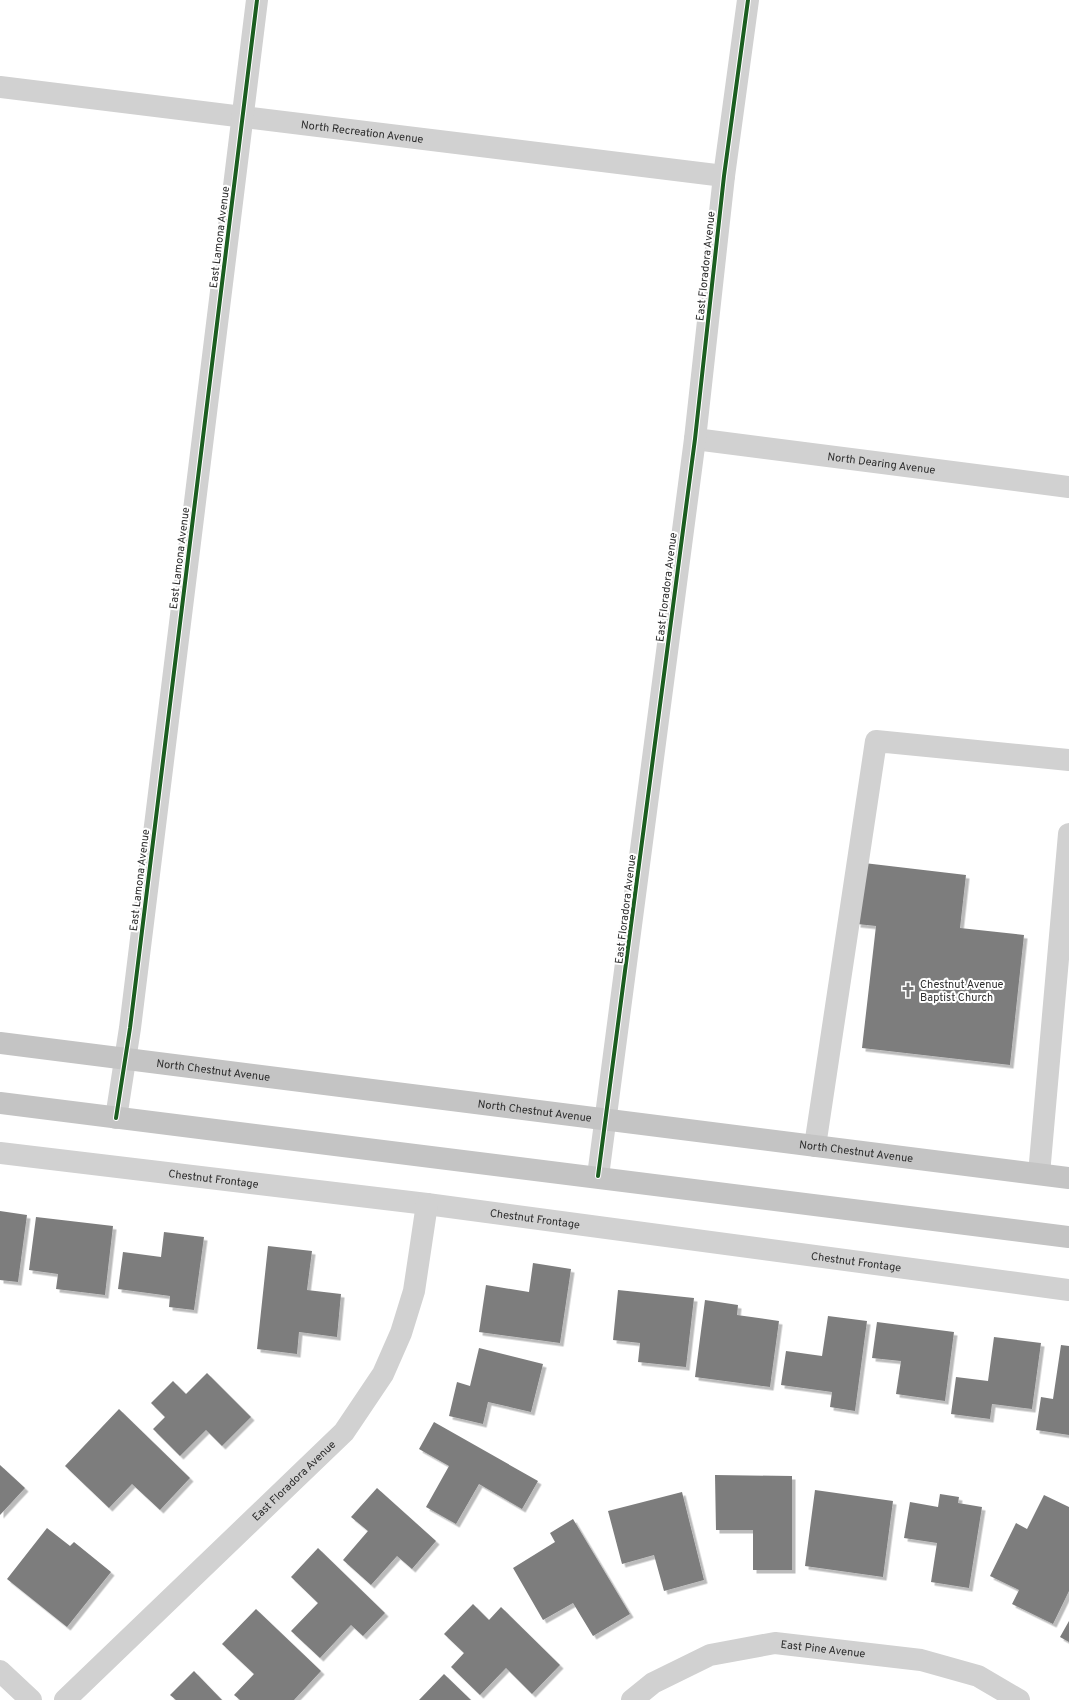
<svg xmlns="http://www.w3.org/2000/svg" width="1069" height="1700" font-family="Overpass,sans-serif">
<style>
.building{fill:#7d7d7d;filter:url(#shadow)}
.lines{fill:none;stroke-linecap:round;stroke-linejoin:round}
.minor{stroke:#d1d1d1;stroke-width:22}
.major{stroke:#c4c4c4;stroke-width:22}
.cycleway-casing{stroke:#fff;stroke-width:6}
.cycleway{stroke:#1b5e20;stroke-width:4}
.labels{text-anchor:middle;stroke-width:4;stroke-linejoin:round;paint-order:stroke}
.street-label{font-size:11px;fill:#2c2c2c;stroke:#fff}
.poi-label{font-size:11px;fill:#2c2c2c;stroke:#fff;text-anchor:start}
</style>
<defs>
<filter id="shadow"><feDropShadow dx="3.5" dy="3.5" stdDeviation="0" flood-color="#0004"/></filter>
</defs>
<rect width="100%" height="100%" fill="#fff"/>
<!-- building -->
<path class="building" d="M864,863L966,875L960,928L1024,935L1010,1065L862,1048L876,926L857,924Z
M0,1211L27,1215L18,1282L0,1280Z
M36,1217L113,1226L105,1295L56,1289L58,1274L29,1270Z
M164,1232L204,1237L194,1310L169,1307L170,1296L118,1289L123,1252L161,1257Z
M268,1246L312,1251L307,1290L341,1294L337,1337L299,1332L297,1354L257,1349Z
M533,1263L571,1269L560,1343L479,1332L486,1285L529,1292Z
M618,1290L694,1298L686,1367L638,1362L640,1343L613,1340Z
M705,1300L738,1305L737,1315L779,1321L770,1387L695,1377Z
M828,1316L867,1321L855,1411L830,1407L832,1392L781,1385L786,1351L822,1356Z
M877,1322L954,1332L945,1401L896,1394L901,1361L872,1358Z
M994,1337L1041,1343L1032,1409L992,1404L990,1419L951,1414L956,1377L988,1381Z
M1061,1345L1069,1346V1435L1036,1430L1041,1397L1053,1399Z
M479,1348L543,1364L531,1412L488,1402L483,1424L449,1416L457,1382L470,1386Z
M207,1373L251,1417L222,1446L206,1430L180,1456L153,1429L165,1417L151,1403L173,1381L186,1394Z
M119,1409L190,1478L160,1510L132,1484L109,1508L65,1466Z
M434,1422L538,1481L522,1509L479,1484L456,1524L426,1507L449,1466L419,1449Z
M0,1465L25,1488L0,1515Z
M715,1475L792,1476V1570H753V1530H716Z
M377,1488L436,1541L412,1569L397,1556L371,1585L343,1560L368,1531L351,1517Z
M815,1490L893,1501L883,1577L805,1566Z
M682,1492L704,1580L664,1591L654,1555L622,1564L608,1511Z
M940,1494L959,1497L958,1503L982,1507L969,1588L931,1582L937,1543L904,1538L910,1502L938,1507Z
M1044,1495L1069,1507V1591L1053,1624L1012,1604L1019,1590L990,1576L1016,1523L1027,1529Z
M573,1519L630,1614L593,1636L573,1603L543,1620L513,1568L555,1542L550,1533Z
M47,1528L70,1546L74,1542L111,1572L67,1627L7,1579Z
M318,1548L385,1613L363,1636L351,1625L320,1658L291,1631L318,1603L291,1577Z
M473,1604L489,1620L501,1607L560,1665L532,1694L506,1668L480,1695L451,1667L464,1653L444,1634Z
M256,1609L321,1671L294,1700H240L234,1695L254,1674L222,1644Z
M1069,1621V1642L1060,1637Z
M194,1671L222,1700H176L170,1695Z
M444,1674L471,1700H419Z"/>
<g class="lines">
<!-- minor -->
<g class="minor">
<path id="s1" d="M0,87L724,176"/>
<path id="s2" d="M695,439L1069,487"/>
<path d="M116,1118L130,1028L257,0"/>
<path d="M815,1146L876,741L1069,760"/>
<path id="s3" d="M0,1153L427,1204L1069,1290"/>
<path d="M1039,1174L1069,834"/>
<path d="M598,1176L695,439L724,176L748,0"/>
<path d="M0,1671L31,1700"/>
<path id="s4" d="M65,1700L344,1432L383,1374L401,1333L414,1291L427,1204"/>
<path id="s5" d="M632,1700L653,1683L710,1655L775,1643L921,1660L978,1676L1019,1700"/>
</g>
<!-- major -->
<g class="major">
<path id="s6" d="M0,1043L1069,1178"/>
<path d="M0,1103L1069,1237"/>
</g>
<!-- cycleway casing -->
<g class="cycleway-casing">
<path id="cycleway" d="M116,1118L130,1028L257,0
M598,1176L695,439L724,176L748,0"/>
</g>
<!-- cycleway -->
<use href="#cycleway" class="cycleway"/>
</g>
<!-- icons -->
<defs>
<g id="church-bare" transform="scale(1.2)"><path d="M-1.2-6h2.4v3.5h3.3v2.4h-3.3V6h-2.4V-.1h-3.3v-2.4h3.3Z" fill="#767676" stroke="#fff" stroke-width="2.5" paint-order="stroke"/></g>
</defs>
<g fill-rule="evenodd">
<use href="#church-bare" x="908" y="990"/>
</g>
<g class="labels">
<!-- street labels -->
<g class="street-label">
<text dy="4" stroke="none"><textPath href="#s1" startOffset="365">North Recreation Avenue</textPath></text>
<text transform="translate(219 237) rotate(-83)" y="4">East Lamona Avenue</text>
<text transform="translate(705 266) rotate(-84)" y="4">East Floradora Avenue</text>
<text dy="4" stroke="none"><textPath href="#s2" startOffset="188">North Dearing Avenue</textPath></text>
<text transform="translate(179 558) rotate(-83)" y="4">East Lamona Avenue</text>
<text transform="translate(666 587) rotate(-83)" y="4">East Floradora Avenue</text>
<text transform="translate(139 880) rotate(-83)" y="4">East Lamona Avenue</text>
<text transform="translate(625 909) rotate(-83)" y="4">East Floradora Avenue</text>
<text dy="4" stroke="none"><textPath href="#s6" startOffset="215">North Chestnut Avenue</textPath></text>
<text dy="4" stroke="none"><textPath href="#s6" startOffset="539">North Chestnut Avenue</textPath></text>
<text dy="4" stroke="none"><textPath href="#s6" startOffset="863">North Chestnut Avenue</textPath></text>
<text dy="4" stroke="none"><textPath href="#s3" startOffset="215">Chestnut Frontage</textPath></text>
<text dy="4" stroke="none"><textPath href="#s3" startOffset="539">Chestnut Frontage</textPath></text>
<text dy="4" stroke="none"><textPath href="#s3" startOffset="863">Chestnut Frontage</textPath></text>
<text dy="4" stroke="none"><textPath href="#s4" startOffset="317">East Floradora Avenue</textPath></text>
<text dy="4" stroke="none"><textPath href="#s5" startOffset="205">East Pine Avenue</textPath></text>
</g>
<!-- poi labels -->
<g class="poi-label">
<text x="920" y="988">Chestnut Avenue<tspan x="920" dy="13">Baptist Church</tspan></text>
</g>
</g>
</svg>
